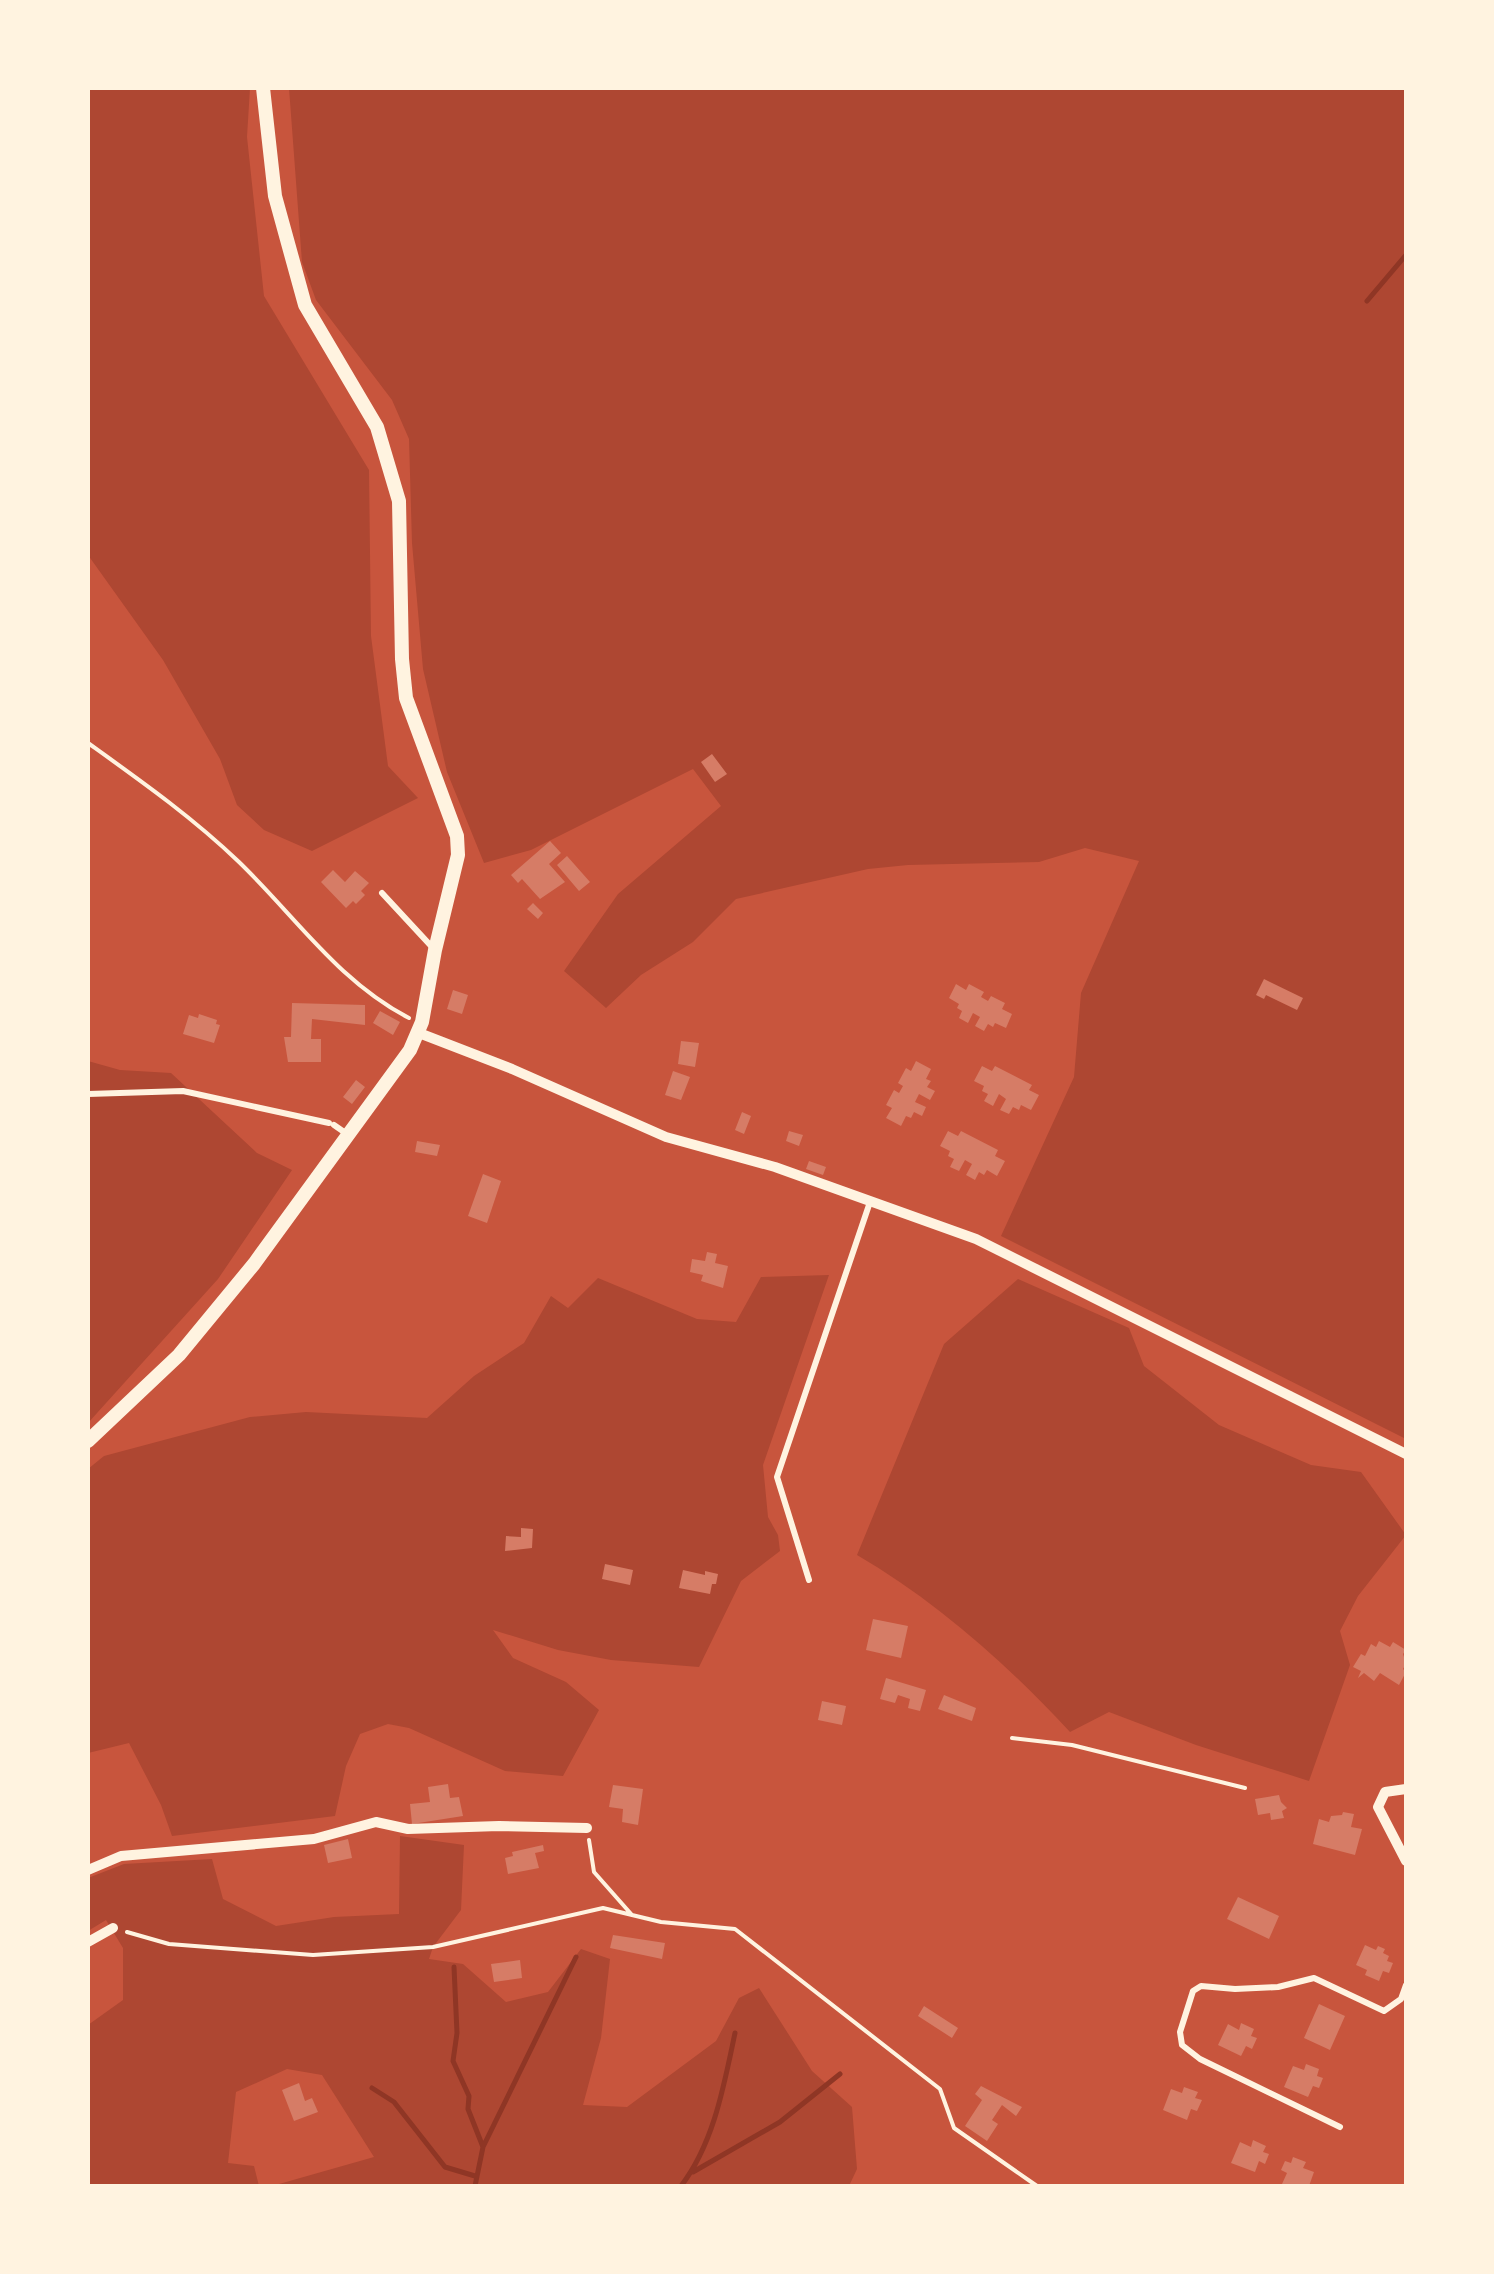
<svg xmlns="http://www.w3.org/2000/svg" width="1494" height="2274" font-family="'Sofia Sans Condensed',sans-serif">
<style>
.green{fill:#ae4732}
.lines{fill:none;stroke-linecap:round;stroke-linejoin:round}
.stream{stroke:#8f3625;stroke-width:5}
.building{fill:#d67c66}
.path{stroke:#fff3e0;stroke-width:4}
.service{stroke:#fff3e0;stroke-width:6}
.minor{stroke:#fff3e0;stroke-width:10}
.tertiary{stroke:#fff3e0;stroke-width:14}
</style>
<rect width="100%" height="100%" fill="#c8553d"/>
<!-- green -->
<path class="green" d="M88,88H250L247,137L264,296L369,470L371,636L388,766L418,798L312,851L264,830L237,805L220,759L163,660L88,555Z
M289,88H1406V1439L1001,1236L1074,1077L1081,993L1139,861L1085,848L1039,862L908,865L868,869L736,899L693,942L641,975L606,1008L564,971L618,894L721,806L693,769L531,850L484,863L447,772L423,669L412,543L409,439L392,400L316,300L302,262Z
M88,1061L120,1070L171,1073L257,1153L292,1170L218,1279L88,1423Z
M829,1275L763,1465L768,1517L778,1535L780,1551L741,1581L699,1667L611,1660L558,1650L493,1630L513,1658L566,1682L599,1710L563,1776L505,1771L409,1728L388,1724L360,1734L346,1766L335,1816L172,1836L161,1805L129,1743L88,1753V1469L104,1456L250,1417L306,1412L427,1418L474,1376L524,1343L551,1296L568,1308L598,1278L697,1319L736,1322L761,1277Z
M1018,1279L1129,1328L1144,1366L1219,1425L1311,1465L1361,1472L1406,1535L1358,1596L1340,1631L1350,1665L1309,1781L1196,1745L1109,1712L1070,1732C1008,1665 936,1601 857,1555L944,1344Z
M400,1836L464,1845L461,1910L433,1947L429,1959L463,1964L506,2002L548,1992L581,1949L610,1959L601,2038L583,2105L627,2107L716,2041L739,1998L759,1988L812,2071L852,2107L857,2169L849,2186H272L374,2157L322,2075L287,2069L236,2092L228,2163L254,2166L259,2186H88V2025L123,2000V1948L106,1920L88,1931V1878L124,1864L212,1859L223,1899L276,1926L334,1917L399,1914Z"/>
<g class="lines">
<!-- stream -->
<path class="stream" d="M1367,301L1406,255
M454,1967L457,2033L453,2061L469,2096L468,2109L483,2147L475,2186
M372,2088L394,2102L445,2167L475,2176
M483,2147L576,1957
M693,2172L780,2122L840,2074
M681,2186C714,2143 724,2085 735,2033"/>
</g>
<!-- building -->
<path class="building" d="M712,754L727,774L715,782L701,762Z
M550,841L561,853L549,864L565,882L540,899L522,879L518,883L511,875Z
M567,856L590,882L579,891L557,865Z
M333,870L345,882L355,871L369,883L361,891L365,895L356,904L353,901L346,908L321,882Z
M533,903L543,913L538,919L527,909Z
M1264,979L1303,998L1297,1010L1266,995L1264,999L1256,995Z
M956,984L966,990L969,984L984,992L981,997L988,1001L991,996L1005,1003L1002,1009L1012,1014L1006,1028L995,1023L993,1027L988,1024L984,1031L975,1026L980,1017L973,1013L968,1023L959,1018L962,1011L957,1008L959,1004L949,998Z
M453,990L468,995L462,1014L447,1009Z
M292,1003L365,1005V1025L312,1019L311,1039H321V1062H288L284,1037H291Z
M380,1011L400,1022L393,1035L373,1023Z
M199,1014L217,1020L216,1024L220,1025L214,1043L183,1034L189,1015L198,1018Z
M681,1041L699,1043L695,1067L678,1064Z
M916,1061L931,1069L926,1079L931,1081L927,1087L935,1091L930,1100L919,1094L915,1102L926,1107L922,1116L914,1112L911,1118L906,1116L901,1126L886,1118L892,1108L886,1105L894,1090L899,1093L903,1086L898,1083L906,1068L911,1071Z
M982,1066L992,1071L995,1066L1032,1085L1029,1090L1039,1095L1031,1110L1021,1105L1019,1110L1013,1107L1009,1114L1000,1110L1006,1099L999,1094L993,1106L984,1101L988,1094L982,1091L984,1086L974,1081Z
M673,1071L690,1077L681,1100L665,1095Z
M356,1080L365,1087L352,1104L343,1097Z
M742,1112L751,1116L744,1134L735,1130Z
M789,1131L803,1135L799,1146L786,1141Z
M948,1131L958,1136L961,1131L998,1150L995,1156L1005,1161L997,1176L987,1170L984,1175L979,1172L975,1180L966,1175L972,1164L965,1160L959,1171L950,1167L954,1159L948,1156L950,1151L940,1146Z
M417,1141L440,1145L437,1156L415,1152Z
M809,1161L826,1167L823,1175L806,1169Z
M483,1174L501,1181L487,1223L468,1216Z
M707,1252L717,1254L715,1263L728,1266L723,1288L701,1281L703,1275L690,1272L692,1259L705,1261Z
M521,1528L533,1529L532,1548L505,1551L506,1536L521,1537Z
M605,1564L633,1570L630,1585L602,1579Z
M683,1570L705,1575V1571L718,1574L716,1584H712L710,1594L679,1588Z
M873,1619L908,1626L901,1658L866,1650Z
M1379,1641L1390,1647L1393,1642L1406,1650L1403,1654L1406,1663L1403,1669L1406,1672L1399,1685L1380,1673L1374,1681L1364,1673L1358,1678L1361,1671L1353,1667L1361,1654L1365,1656L1371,1644L1376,1647Z
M886,1678L926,1690L920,1711L908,1708L910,1699L898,1695L895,1703L880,1699Z
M944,1695L976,1708L972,1721L938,1709Z
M822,1701L846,1706L842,1725L818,1720Z
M448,1784L450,1798L459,1797L463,1816L412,1824L410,1804L430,1802L428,1787Z
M613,1785L643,1789L638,1825L622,1822L623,1809L609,1807Z
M1279,1795L1281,1802L1287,1808L1282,1811L1284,1818L1271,1820L1270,1813L1258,1815L1255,1799Z
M1343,1812L1354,1814L1351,1827L1362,1829L1355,1855L1313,1844L1319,1819L1329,1822L1331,1816L1342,1815Z
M348,1839L352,1858L328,1863L324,1845Z
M543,1845L544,1851L535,1853L539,1868L508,1874L505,1858L513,1856L512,1852Z
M1238,1897L1279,1916L1269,1939L1227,1919Z
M613,1935L665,1943L662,1959L610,1948Z
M1365,1945L1376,1950L1378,1946L1385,1949L1383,1953L1389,1956L1387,1961L1393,1963L1389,1973L1383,1971L1379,1981L1365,1975L1367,1970L1356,1965Z
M520,1960L522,1978L494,1982L491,1964Z
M1319,2004L1345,2016L1330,2050L1304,2038Z
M924,2006L958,2028L952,2038L918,2016Z
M1241,2023L1254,2029L1251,2036L1257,2038L1252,2049L1246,2046L1241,2056L1218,2045L1228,2024L1239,2030Z
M1306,2064L1319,2069L1317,2076L1323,2078L1319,2088L1313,2086L1308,2097L1284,2087L1293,2066L1304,2070Z
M299,2083L305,2101L312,2098L318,2112L294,2121L282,2090Z
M981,2086L1022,2107L1016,2116L1002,2105L992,2120L998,2124L987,2141L965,2126L982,2100L975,2094Z
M1184,2087L1198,2092L1195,2098L1202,2100L1197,2111L1191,2109L1187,2120L1163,2110L1171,2089L1182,2093Z
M1253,2140L1266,2146L1263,2152L1269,2154L1265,2164L1259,2161L1255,2172L1231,2163L1240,2142L1251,2147Z
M1293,2157L1306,2162L1303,2168L1314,2172L1309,2186L1282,2184L1287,2173L1281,2170L1285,2161L1291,2163Z"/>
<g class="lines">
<!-- path -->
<path class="path" d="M88,743C141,781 192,817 239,862C296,917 338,981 409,1018
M1012,1738L1072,1745L1245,1788
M589,1840L594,1872L632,1915
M127,1932L169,1944L313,1955L433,1947L603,1908L661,1922L735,1929L940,2089L954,2128L1037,2186"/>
<!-- service -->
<path class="service" d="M382,893L432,947
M88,1094L183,1091L329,1123
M334,1125L347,1134
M809,1580L777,1477L870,1202
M1340,2127L1200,2059L1182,2045L1180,2032L1193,1991L1201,1986L1235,1989L1278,1987L1314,1978L1384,2011L1401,1999L1406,1985"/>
<!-- minor -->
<path class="minor" d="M419,1033L512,1069L666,1137L775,1167L976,1239L1406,1454
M1406,1789L1385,1792L1378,1807L1406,1861
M88,1870L121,1856L314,1839L376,1822L408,1829L499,1826L587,1828
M88,1942L113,1928"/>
<!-- tertiary -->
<path class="tertiary" d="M88,1441L179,1355L254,1264L410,1050L422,1022L435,950L458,855L457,836L406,698L402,659L399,501L377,427L305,305L275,196L263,88"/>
</g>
<!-- border -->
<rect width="1494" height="2274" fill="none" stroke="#fff3e0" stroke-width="180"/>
</svg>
